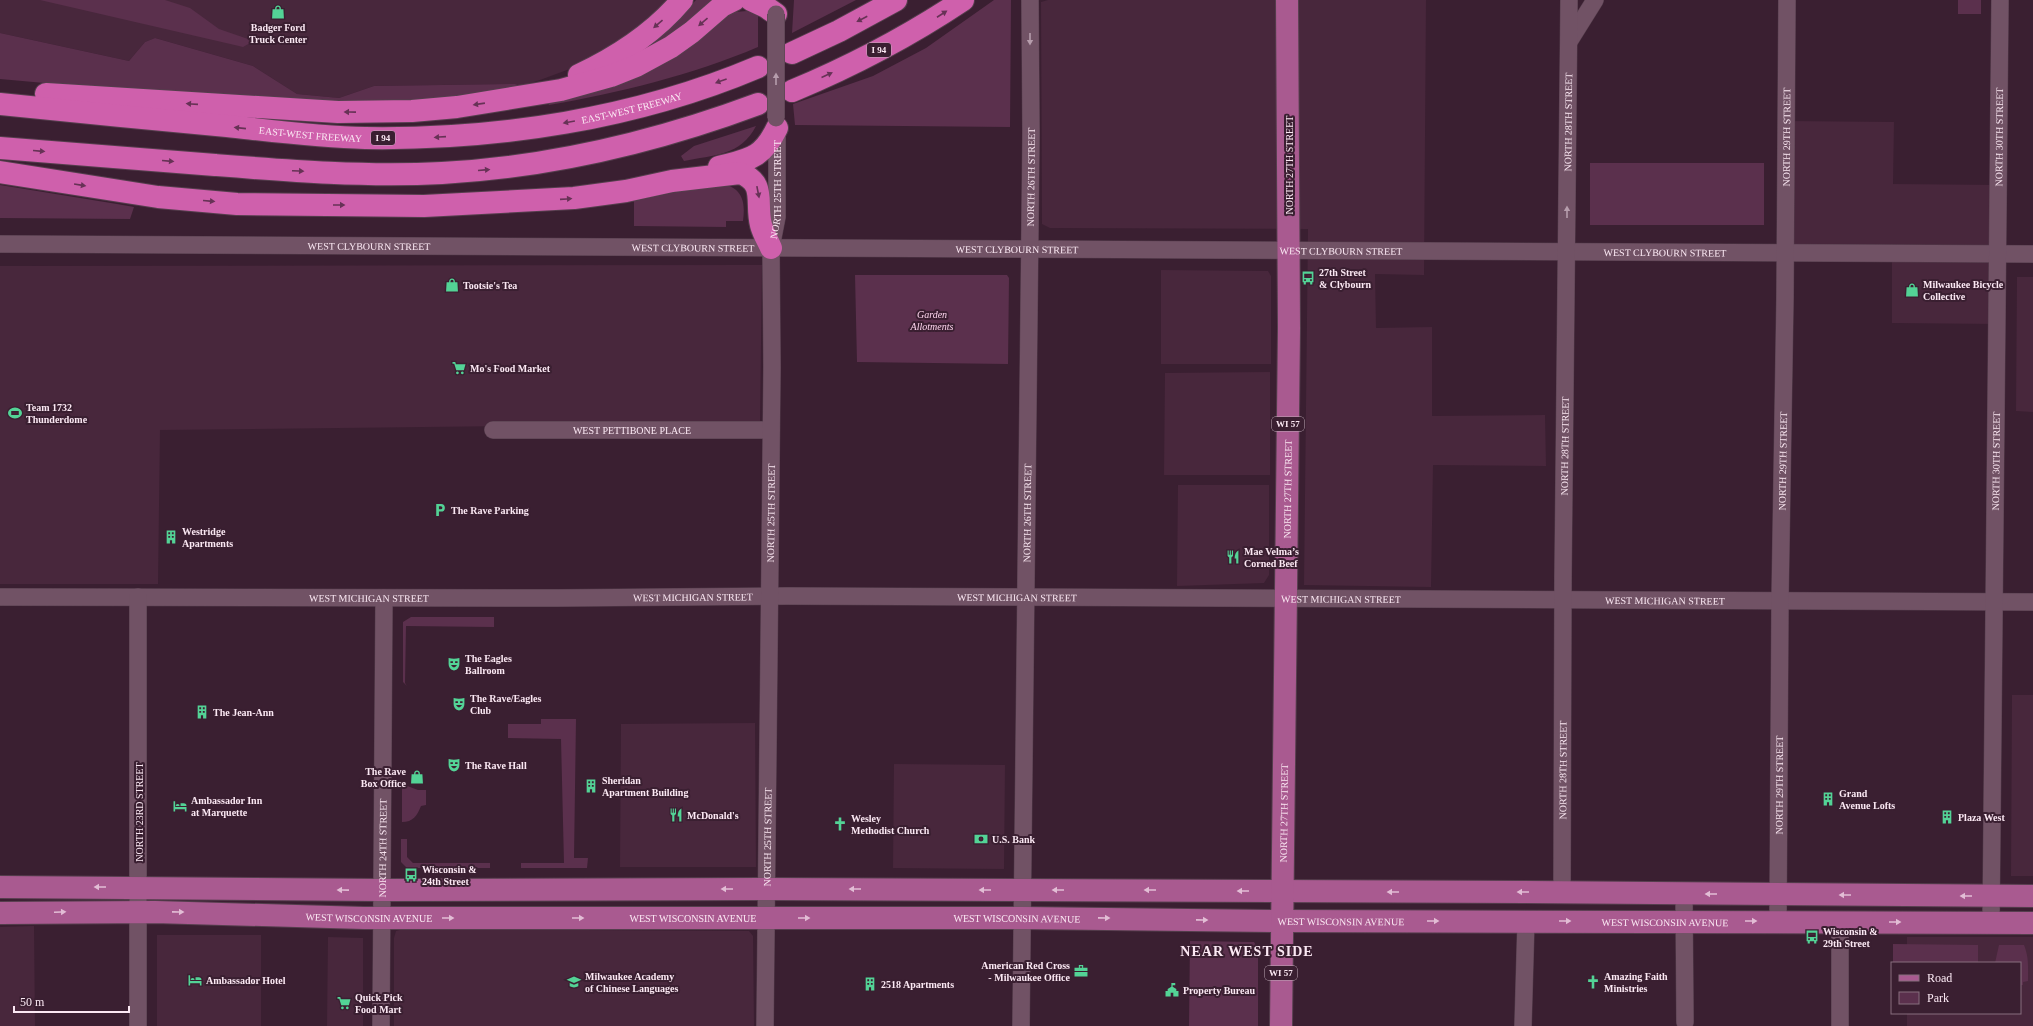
<svg xmlns="http://www.w3.org/2000/svg" width="2033" height="1026" font-family="Georgia,serif">
<style>
.built{fill:#48273c}
.green{fill:#5b304d}
.lines{fill:none;stroke-linecap:round;stroke-linejoin:round}
.minor-casing{stroke:#553e4d;stroke-width:18}
.major-casing{stroke:#553e4d;stroke-width:24}
.highway-casing{stroke:#553e4d;stroke-width:24}
.minor{stroke:#715265;stroke-width:17}
.major{stroke:#a95a90;stroke-width:22}
.highway{stroke:#cf60ac;stroke-width:22}
.minor-bridge-casing{stroke:#553e4d;stroke-width:18;stroke-linecap:butt}
.minor-bridge{stroke:#715265;stroke-width:17}
.oneway{fill:#673256}
.oneway2{fill:#b69dac}
.oneway3{fill:#e2bdd5}
.labels{text-anchor:middle;stroke-width:4;stroke-linejoin:round;paint-order:stroke}
.shield{fill:#3a1f31;stroke:#c1acb9;stroke-width:1}
.shield-label{font-size:9px;font-weight:bold;fill:#fbe8f3}
.poi-label{font-size:10px;font-weight:bold;fill:#fbe8f3;stroke:#3a1f31;text-anchor:start}
.street-label{font-size:10px;fill:#fbe8f3;stroke:#3a1f31}
.park-label{font-size:10px;font-style:italic;fill:#fdd4ed;stroke:#3a1f31}
.district-label{font-size:14px;font-weight:bold;letter-spacing:1px;fill:#fbe8f3;stroke:#3a1f31}
</style>
<rect width="100%" height="100%" fill="#3a1f31"/>
<!-- built -->
<path class="built" d="M0,0H669L628,36L575,67L540,80L521,86L515,84L374,86L339,98L297,94L253,66L155,38L145,42L129,61L0,33Z
M1048,0H1426L1424,275L1375,274L1376,328L1432,327V416L1545,415L1546,466L1433,465L1431,587L1304,585L1308,229L1050,228L1042,224L1041,2Z
M1786,121L1894,122L1893,184L1999,185L1998,324L1892,323V253L1785,251Z
M762,265L760,423L160,430L158,584H0V266Z
M1161,270L1268,271L1271,276V364H1161Z
M2017,277H2033V412L2016,411Z
M1270,372V475H1164L1165,373Z
M1178,485H1269V575L1264,583L1177,586Z
M2012,695H2033V876H2011Z
M755,723L756,867H620L621,724Z
M894,764L1005,765L1004,869L893,868Z
M34,926L35,1026H0V927Z
M403,929L749,931L753,936L754,1026H394V938L396,931Z
M157,935H261V1026H157Z
M328,937L363,938V1026H327Z
M1907,937H2033V1026H1907V1013H2020V963H1907Z"/>
<!-- green -->
<path class="green" d="M40,0H165L190,8L219,29L248,39L250,43L243,47L239,46Z
M696,0H714L656,47L652,42L674,23Z
M794,0H856L792,33Z
M994,0H1011L1010,127L795,125L793,104L873,76L926,48Z
M1958,0H1981V14H1958Z
M734,10L735,12L747,11L758,14V47C692,75 619,93 549,105L547,101Z
M0,33L129,61L145,42L155,38L253,66L297,94L339,98L374,86L515,84L521,86L447,102L245,101L0,79Z
M756,126C741,156 713,155 684,161L681,156L694,146Z
M1590,163H1764V225H1590Z
M719,183C741,187 746,199 743,221H726V227L634,226V201Z
M0,185L117,204L134,207L130,219L0,218Z
M855,275H1007L1009,278L1008,364L857,362Z
M411,617H494V627L406,626L405,683L407,686L403,682V622Z
M541,719H576L574,858H588L587,868H521V863H564L561,739L508,738V724H541Z
M402,784L418,790H426V805L421,806C417,816 413,822 402,822Z
M401,839H407V857L413,863H490V868H407L401,862Z
M1190,941L1254,942L1258,949V1026H1189Z
M1893,944L1978,945V963H1893Z
M1999,945H2024C2029,958 2028,965 2028,981L2023,982V985H2020V963H1995Z"/>
<g class="lines">
<!-- minor casing -->
<g class="minor-casing">
<g id="minor">
<path d="M1570,40L1595,0"/>
<path id="s1" d="M0,244L2033,254"/>
<path id="s2" d="M493,430H771"/>
<path id="s3" d="M0,597L558,598L787,596L2033,602"/>
<path d="M138,597V1026"/>
<path id="s4" d="M1562,892L1563,578L1569,0"/>
<path d="M1684,894L1685,1022"/>
<path id="s5" d="M1778,921L1780,601L1785,297L1787,0"/>
<path id="s6" d="M1991,923L2000,0"/>
<path id="s7" d="M381,1026L384,598"/>
<path id="s8" d="M765,1026L772,367L771,248L777,217V127"/>
<path id="s9" d="M1021,1026L1031,133L1030,0"/>
<path d="M1523,1026L1526,921"/>
<path d="M1840,1026V922"/>
</g>
</g>
<!-- major casing -->
<g class="major-casing">
<g id="major">
<path d="M0,887L382,890L766,889L1526,892L2033,896"/>
<path id="s10" d="M0,913L155,912L364,918H1023L1282,921L2033,923"/>
<path id="s11" d="M1281,1026L1289,328L1287,0"/>
</g>
</g>
<!-- highway casing -->
<g class="highway-casing">
<g id="highway">
<path d="M751,0L766,7L776,14"/>
<path d="M792,53L839,31L896,0"/>
<path d="M579,75C617,57 655,32 682,0"/>
<path d="M792,91C852,66 909,36 963,0"/>
<path d="M46,94L338,112L412,111L457,107L561,90L611,76L636,66L671,47L692,32L722,6L734,0"/>
<path id="s12" d="M0,104C76,112 151,119 227,126C273,131 319,137 365,138C498,140 635,119 758,67"/>
<path d="M0,148C72,154 143,159 215,165C291,171 366,177 442,173C551,167 656,142 758,104"/>
<path d="M719,167C749,159 762,159 777,128"/>
<path d="M0,172L158,197L237,204L424,206L574,198L626,191L672,181L740,173C767,183 755,203 761,225C763,233 768,241 771,248"/>
</g>
</g>
<!-- minor -->
<use href="#minor" class="minor"/>
<!-- major -->
<use href="#major" class="major"/>
<!-- highway -->
<use href="#highway" class="highway"/>
<!-- minor-bridge casing -->
<g class="minor-bridge-casing">
<path id="minor-bridge" d="M776,14V118"/>
</g>
<!-- minor-bridge -->
<use href="#minor-bridge" class="minor-bridge"/>
</g>
<!-- one-way arrows -->
<defs><path id="oneway-solid" d="M-6-.8H1V-3.2L6.5 0L1 3.2V.8H-6Z"/></defs>
<g class="oneway">
<use href="#oneway-solid" transform="translate(942 14) rotate(-33)"/>
<use href="#oneway-solid" transform="translate(862 19) rotate(152)"/>
<use href="#oneway-solid" transform="translate(703 22) rotate(139)"/>
<use href="#oneway-solid" transform="translate(658 24) rotate(139)"/>
<use href="#oneway-solid" transform="translate(827 75) rotate(-24)"/>
<use href="#oneway-solid" transform="translate(721 81) rotate(160)"/>
<use href="#oneway-solid" transform="translate(192 104) rotate(-176)"/>
<use href="#oneway-solid" transform="translate(479 104) rotate(172)"/>
<use href="#oneway-solid" transform="translate(350 112) rotate(-179)"/>
<use href="#oneway-solid" transform="translate(569 122) rotate(170)"/>
<use href="#oneway-solid" transform="translate(240 128) rotate(-174)"/>
<use href="#oneway-solid" transform="translate(440 137) rotate(176)"/>
<use href="#oneway-solid" transform="translate(39 151) rotate(5)"/>
<use href="#oneway-solid" transform="translate(168 161) rotate(5)"/>
<use href="#oneway-solid" transform="translate(484 170) rotate(-5)"/>
<use href="#oneway-solid" transform="translate(298 171) rotate(3)"/>
<use href="#oneway-solid" transform="translate(80 185) rotate(9)"/>
<use href="#oneway-solid" transform="translate(758 192) rotate(79)"/>
<use href="#oneway-solid" transform="translate(566 199) rotate(-4)"/>
<use href="#oneway-solid" transform="translate(209 201) rotate(5)"/>
<use href="#oneway-solid" transform="translate(339 205)"/>
</g>
<g class="oneway2">
<use href="#oneway-solid" transform="translate(1030 39) rotate(90)"/>
<use href="#oneway-solid" transform="translate(776 79) rotate(-90)"/>
<use href="#oneway-solid" transform="translate(1567 212) rotate(-90)"/>
</g>
<g class="oneway3">
<use href="#oneway-solid" transform="translate(100 887) rotate(-180)"/>
<use href="#oneway-solid" transform="translate(727 889) rotate(180)"/>
<use href="#oneway-solid" transform="translate(855 889) rotate(-180)"/>
<use href="#oneway-solid" transform="translate(343 890) rotate(-179)"/>
<use href="#oneway-solid" transform="translate(985 890) rotate(-180)"/>
<use href="#oneway-solid" transform="translate(1058 890) rotate(180)"/>
<use href="#oneway-solid" transform="translate(1150 890) rotate(-180)"/>
<use href="#oneway-solid" transform="translate(1243 891) rotate(-180)"/>
<use href="#oneway-solid" transform="translate(1393 892) rotate(180)"/>
<use href="#oneway-solid" transform="translate(1523 892) rotate(-180)"/>
<use href="#oneway-solid" transform="translate(1711 894) rotate(-180)"/>
<use href="#oneway-solid" transform="translate(1845 895) rotate(-180)"/>
<use href="#oneway-solid" transform="translate(1966 896) rotate(-180)"/>
<use href="#oneway-solid" transform="translate(60 912) rotate(-2)"/>
<use href="#oneway-solid" transform="translate(178 912) rotate(1)"/>
<use href="#oneway-solid" transform="translate(448 918)"/>
<use href="#oneway-solid" transform="translate(578 918)"/>
<use href="#oneway-solid" transform="translate(804 918)"/>
<use href="#oneway-solid" transform="translate(1104 918) rotate(1)"/>
<use href="#oneway-solid" transform="translate(1202 920) rotate(1)"/>
<use href="#oneway-solid" transform="translate(1433 921)"/>
<use href="#oneway-solid" transform="translate(1565 921)"/>
<use href="#oneway-solid" transform="translate(1751 921)"/>
<use href="#oneway-solid" transform="translate(1895 922)"/>
</g>
<!-- icons -->
<defs>
<g id="shop-bare" transform="scale(1.08)"><path d="M-5-2.5h2.3a2.7 3.5 0 0 1 5.4 0H5L5.5 6h-11ZM-1.5-2.5h3a1.5 2.3 0 0 0-3 0Z" fill="#53d396" stroke="#3a1f31" stroke-width="2.5" paint-order="stroke"/></g>
<g id="bus-bare" transform="scale(1.08)"><path d="M-5-6H5V4H4V6H2V4H-2V6H-4V4H-5ZM-3.5-4V0h7V-4ZM-3.5 1.2v1.5H-2V1.2ZM2 1.2v1.5H3.5V1.2Z" fill="#53d396" stroke="#3a1f31" stroke-width="2.5" paint-order="stroke"/></g>
<g id="supermarket-bare" transform="scale(1.08)"><path d="M-6-5.5h2.5l.6 2H6L4.5 2H-2.5L-4.4-4H-6ZM-1.5 3.2a1.3 1.3 0 1 0 .1 0ZM3 3.2a1.3 1.3 0 1 0 .1 0Z" fill="#53d396" stroke="#3a1f31" stroke-width="2.5" paint-order="stroke"/></g>
<g id="stadium-bare" transform="scale(1.08)"><path d="M0-5a6.5 5 0 1 0 0 10a6.5 5 0 1 0 0-10ZM-3.5-1.8h7v3.6h-7Z" fill="#53d396" stroke="#3a1f31" stroke-width="2.5" paint-order="stroke"/></g>
<g id="parking-bare" transform="scale(1.08)"><path d="M-3.5-5.5H1a3.5 3.5 0 0 1 0 7H-1V5.5H-3.5ZM-1-3.4V-.6H.8a1.4 1.4 0 0 0 0-2.8Z" fill="#53d396" stroke="#3a1f31" stroke-width="2.5" paint-order="stroke"/></g>
<g id="building-bare" transform="scale(1.08)"><path d="M-4-6H4V6H1V3H-1V6H-4ZM-2.5-4.3h1.7v1.8h-1.7ZM.8-4.3h1.7v1.8H.8ZM-2.5-1h1.7V.8h-1.7ZM.8-1h1.7V.8H.8Z" fill="#53d396" stroke="#3a1f31" stroke-width="2.5" paint-order="stroke"/></g>
<g id="restaurant-bare" transform="scale(1.08)"><path d="M-5-6h1v4h1v-4h1v4h1v-4h1v5L-1.5 .5V6h-2V.5L-5-1ZM5-6V6H3V1.5H1.5Q1.5-4 5-6Z" fill="#53d396" stroke="#3a1f31" stroke-width="2.5" paint-order="stroke"/></g>
<g id="theatre-bare" transform="scale(1.08)"><path d="M-5-5.5Q0-4 5-5.5V0Q5 5 0 6Q-5 5-5 0ZM-3.3-2.5H-1v1.5H-3.3ZM1-2.5H3.3v1.5H1ZM-2.8 1Q0 5.5 2.8 1Z" fill="#53d396" stroke="#3a1f31" stroke-width="2.5" paint-order="stroke"/></g>
<g id="hotel-bare" transform="scale(1.08)"><path d="M-6-4.5h1.5V1H6V5H4.5V3h-9V5H-6ZM-4 0a1.8 1.8 0 1 1 3.6 0ZM.5 0V-2.5h3Q6-2.5 6 0Z" fill="#53d396" stroke="#3a1f31" stroke-width="2.5" paint-order="stroke"/></g>
<g id="church-bare" transform="scale(1.08)"><path d="M-1.2-6h2.4v3.5h3.3v2.4h-3.3V6h-2.4V-.1h-3.3v-2.4h3.3Z" fill="#53d396" stroke="#3a1f31" stroke-width="2.5" paint-order="stroke"/></g>
<g id="bank-bare" transform="scale(1.08)"><path d="M-6-4H6V4H-6ZM0-2.3a2.3 2.3 0 1 0 0 4.6a2.3 2.3 0 1 0 0-4.6Z" fill="#53d396" stroke="#3a1f31" stroke-width="2.5" paint-order="stroke"/></g>
<g id="office-bare" transform="scale(1.08)"><path d="M-6-3h4V-5.5h4V-3h4V5H-6ZM-1-4.5V-3h2v-1.5ZM-6 0V1H6V0Z" fill="#53d396" stroke="#3a1f31" stroke-width="2.5" paint-order="stroke"/></g>
<g id="school-bare" transform="scale(1.08)"><path d="M0-5L7-2L0 1L-7-2ZM-4 1L0 2.5L4 1V4Q0 6-4 4Z" fill="#53d396" stroke="#3a1f31" stroke-width="2.5" paint-order="stroke"/></g>
<g id="civic-bare" transform="scale(1.08)"><path d="M-.6-6.5H3V-4.5H.6V-3L4-1V1h2V6H-6V1h2V-1L-.6-3ZM-1.2 2.5V6h2.4V2.5Z" fill="#53d396" stroke="#3a1f31" stroke-width="2.5" paint-order="stroke"/></g>
</defs>
<g fill-rule="evenodd">
<use href="#shop-bare" x="278" y="12"/>
<use href="#bus-bare" x="1308" y="278"/>
<use href="#shop-bare" x="452" y="285"/>
<use href="#shop-bare" x="1912" y="290"/>
<use href="#supermarket-bare" x="459" y="368"/>
<use href="#stadium-bare" x="15" y="413"/>
<use href="#parking-bare" x="440" y="510"/>
<use href="#building-bare" x="171" y="537"/>
<use href="#restaurant-bare" x="1233" y="557"/>
<use href="#theatre-bare" x="454" y="664"/>
<use href="#theatre-bare" x="459" y="704"/>
<use href="#building-bare" x="202" y="712"/>
<use href="#theatre-bare" x="454" y="765"/>
<use href="#shop-bare" x="417" y="777"/>
<use href="#building-bare" x="591" y="786"/>
<use href="#building-bare" x="1828" y="799"/>
<use href="#hotel-bare" x="180" y="806"/>
<use href="#restaurant-bare" x="676" y="815"/>
<use href="#building-bare" x="1947" y="817"/>
<use href="#church-bare" x="840" y="824"/>
<use href="#bank-bare" x="981" y="839"/>
<use href="#bus-bare" x="411" y="875"/>
<use href="#bus-bare" x="1812" y="937"/>
<use href="#office-bare" x="1081" y="971"/>
<use href="#hotel-bare" x="195" y="980"/>
<use href="#school-bare" x="574" y="982"/>
<use href="#church-bare" x="1593" y="982"/>
<use href="#building-bare" x="870" y="984"/>
<use href="#civic-bare" x="1172" y="990"/>
<use href="#supermarket-bare" x="344" y="1003"/>
</g>
<g class="labels">
<!-- shield labels -->
<g class="shield">
<rect x="867" y="43" width="24" height="14" rx="3"/>
<rect x="371" y="131" width="24" height="14" rx="3"/>
<rect x="1272" y="417" width="32" height="14" rx="3"/>
<rect x="1265" y="966" width="32" height="14" rx="3"/>
</g>
<g class="shield-label">
<text x="879" y="53">I 94</text>
<text x="383" y="141">I 94</text>
<text x="1288" y="427">WI 57</text>
<text x="1281" y="976">WI 57</text>
</g>
<!-- poi labels -->
<g class="poi-label">
<text x="278" y="31" text-anchor="middle">Badger Ford<tspan x="278" dy="12">Truck Center</tspan></text>
<text x="1319" y="276">27th Street<tspan x="1319" dy="12">&amp; Clybourn</tspan></text>
<text x="1923" y="288">Milwaukee Bicycle<tspan x="1923" dy="12">Collective</tspan></text>
<text x="463" y="289">Tootsie's Tea</text>
<text x="470" y="372">Mo's Food Market</text>
<text x="26" y="411">Team 1732<tspan x="26" dy="12">Thunderdome</tspan></text>
<text x="451" y="514">The Rave Parking</text>
<text x="182" y="535">Westridge<tspan x="182" dy="12">Apartments</tspan></text>
<text x="1244" y="555">Mae Velma’s<tspan x="1244" dy="12">Corned Beef</tspan></text>
<text x="465" y="662">The Eagles<tspan x="465" dy="12">Ballroom</tspan></text>
<text x="470" y="702">The Rave/Eagles<tspan x="470" dy="12">Club</tspan></text>
<text x="213" y="716">The Jean-Ann</text>
<text x="465" y="769">The Rave Hall</text>
<text x="406" y="775" text-anchor="end">The Rave<tspan x="406" dy="12">Box Office</tspan></text>
<text x="602" y="784">Sheridan<tspan x="602" dy="12">Apartment Building</tspan></text>
<text x="1839" y="797">Grand<tspan x="1839" dy="12">Avenue Lofts</tspan></text>
<text x="191" y="804">Ambassador Inn<tspan x="191" dy="12">at Marquette</tspan></text>
<text x="687" y="819">McDonald's</text>
<text x="1958" y="821">Plaza West</text>
<text x="851" y="822">Wesley<tspan x="851" dy="12">Methodist Church</tspan></text>
<text x="992" y="843">U.S. Bank</text>
<text x="422" y="873">Wisconsin &amp;<tspan x="422" dy="12">24th Street</tspan></text>
<text x="1823" y="935">Wisconsin &amp;<tspan x="1823" dy="12">29th Street</tspan></text>
<text x="1070" y="969" text-anchor="end">American Red Cross<tspan x="1070" dy="12">- Milwaukee Office</tspan></text>
<text x="585" y="980">Milwaukee Academy<tspan x="585" dy="12">of Chinese Languages</tspan></text>
<text x="1604" y="980">Amazing Faith<tspan x="1604" dy="12">Ministries</tspan></text>
<text x="206" y="984">Ambassador Hotel</text>
<text x="881" y="988">2518 Apartments</text>
<text x="1183" y="994">Property Bureau</text>
<text x="355" y="1001">Quick Pick<tspan x="355" dy="12">Food Mart</tspan></text>
</g>
<!-- street labels -->
<g class="street-label">
<text dy="4" stroke="none"><textPath href="#s12" startOffset="636">EAST-WEST FREEWAY</textPath></text>
<text dy="4" stroke="none"><textPath href="#s4" startOffset="770">NORTH 28TH STREET</textPath></text>
<text dy="4" stroke="none"><textPath href="#s12" startOffset="312">EAST-WEST FREEWAY</textPath></text>
<text dy="4" stroke="none"><textPath href="#s5" startOffset="784">NORTH 29TH STREET</textPath></text>
<text dy="4" stroke="none"><textPath href="#s6" startOffset="786">NORTH 30TH STREET</textPath></text>
<text transform="translate(1289 165) rotate(-90)" y="4">NORTH 27TH STREET</text>
<text dy="4" stroke="none"><textPath href="#s9" startOffset="849">NORTH 26TH STREET</textPath></text>
<text dy="4" stroke="none"><textPath href="#s8" startOffset="837">NORTH 25TH STREET</textPath></text>
<text dy="4" stroke="none"><textPath href="#s1" startOffset="369">WEST CLYBOURN STREET</textPath></text>
<text dy="4" stroke="none"><textPath href="#s1" startOffset="693">WEST CLYBOURN STREET</textPath></text>
<text dy="4" stroke="none"><textPath href="#s1" startOffset="1017">WEST CLYBOURN STREET</textPath></text>
<text dy="4" stroke="none"><textPath href="#s1" startOffset="1341">WEST CLYBOURN STREET</textPath></text>
<text dy="4" stroke="none"><textPath href="#s1" startOffset="1665">WEST CLYBOURN STREET</textPath></text>
<text dy="4" stroke="none"><textPath href="#s2" startOffset="139">WEST PETTIBONE PLACE</textPath></text>
<text dy="4" stroke="none"><textPath href="#s4" startOffset="446">NORTH 28TH STREET</textPath></text>
<text dy="4" stroke="none"><textPath href="#s5" startOffset="460">NORTH 29TH STREET</textPath></text>
<text dy="4" stroke="none"><textPath href="#s6" startOffset="462">NORTH 30TH STREET</textPath></text>
<text dy="4" stroke="none"><textPath href="#s11" startOffset="537">NORTH 27TH STREET</textPath></text>
<text dy="4" stroke="none"><textPath href="#s8" startOffset="513">NORTH 25TH STREET</textPath></text>
<text dy="4" stroke="none"><textPath href="#s9" startOffset="513">NORTH 26TH STREET</textPath></text>
<text dy="4" stroke="none"><textPath href="#s3" startOffset="369">WEST MICHIGAN STREET</textPath></text>
<text dy="4" stroke="none"><textPath href="#s3" startOffset="693">WEST MICHIGAN STREET</textPath></text>
<text dy="4" stroke="none"><textPath href="#s3" startOffset="1017">WEST MICHIGAN STREET</textPath></text>
<text dy="4" stroke="none"><textPath href="#s3" startOffset="1341">WEST MICHIGAN STREET</textPath></text>
<text dy="4" stroke="none"><textPath href="#s3" startOffset="1665">WEST MICHIGAN STREET</textPath></text>
<text dy="4" stroke="none"><textPath href="#s4" startOffset="122">NORTH 28TH STREET</textPath></text>
<text dy="4" stroke="none"><textPath href="#s5" startOffset="136">NORTH 29TH STREET</textPath></text>
<text transform="translate(139 812) rotate(-90)" y="4">NORTH 23RD STREET</text>
<text dy="4" stroke="none"><textPath href="#s11" startOffset="213">NORTH 27TH STREET</textPath></text>
<text dy="4" stroke="none"><textPath href="#s8" startOffset="189">NORTH 25TH STREET</textPath></text>
<text dy="4" stroke="none"><textPath href="#s7" startOffset="178">NORTH 24TH STREET</textPath></text>
<text dy="4" stroke="none"><textPath href="#s10" startOffset="369">WEST WISCONSIN AVENUE</textPath></text>
<text dy="4" stroke="none"><textPath href="#s10" startOffset="693">WEST WISCONSIN AVENUE</textPath></text>
<text dy="4" stroke="none"><textPath href="#s10" startOffset="1017">WEST WISCONSIN AVENUE</textPath></text>
<text dy="4" stroke="none"><textPath href="#s10" startOffset="1341">WEST WISCONSIN AVENUE</textPath></text>
<text dy="4" stroke="none"><textPath href="#s10" startOffset="1665">WEST WISCONSIN AVENUE</textPath></text>
</g>
<!-- park labels -->
<g class="park-label">
<text x="932" y="318">Garden<tspan x="932" dy="12">Allotments</tspan></text>
</g>
<!-- district labels -->
<g class="district-label">
<text x="1247" y="956">NEAR WEST SIDE</text>
</g>
</g>
<!-- legend -->
<rect x="1891" y="962" width="130" height="52" fill="#3a1f31" stroke="#876f7f"/>
<rect x="1899" y="975" width="20" height="6" fill="#a95a90" stroke="#876f7f"/>
<text x="1927" y="982" font-size="12" fill="#fbe8f3">Road</text>
<rect x="1899" y="992" width="20" height="12" fill="#5b304d" stroke="#876f7f"/>
<text x="1927" y="1002" font-size="12" fill="#fbe8f3">Park</text>
<!-- scale -->
<path d="M14 1006v6h115v-6" fill="none" stroke="#fbe8f3" stroke-width="2"/>
<text x="20" y="1006" font-size="12" fill="#fbe8f3" stroke="#3a1f31" stroke-width="3" paint-order="stroke">50 m</text>
</svg>
